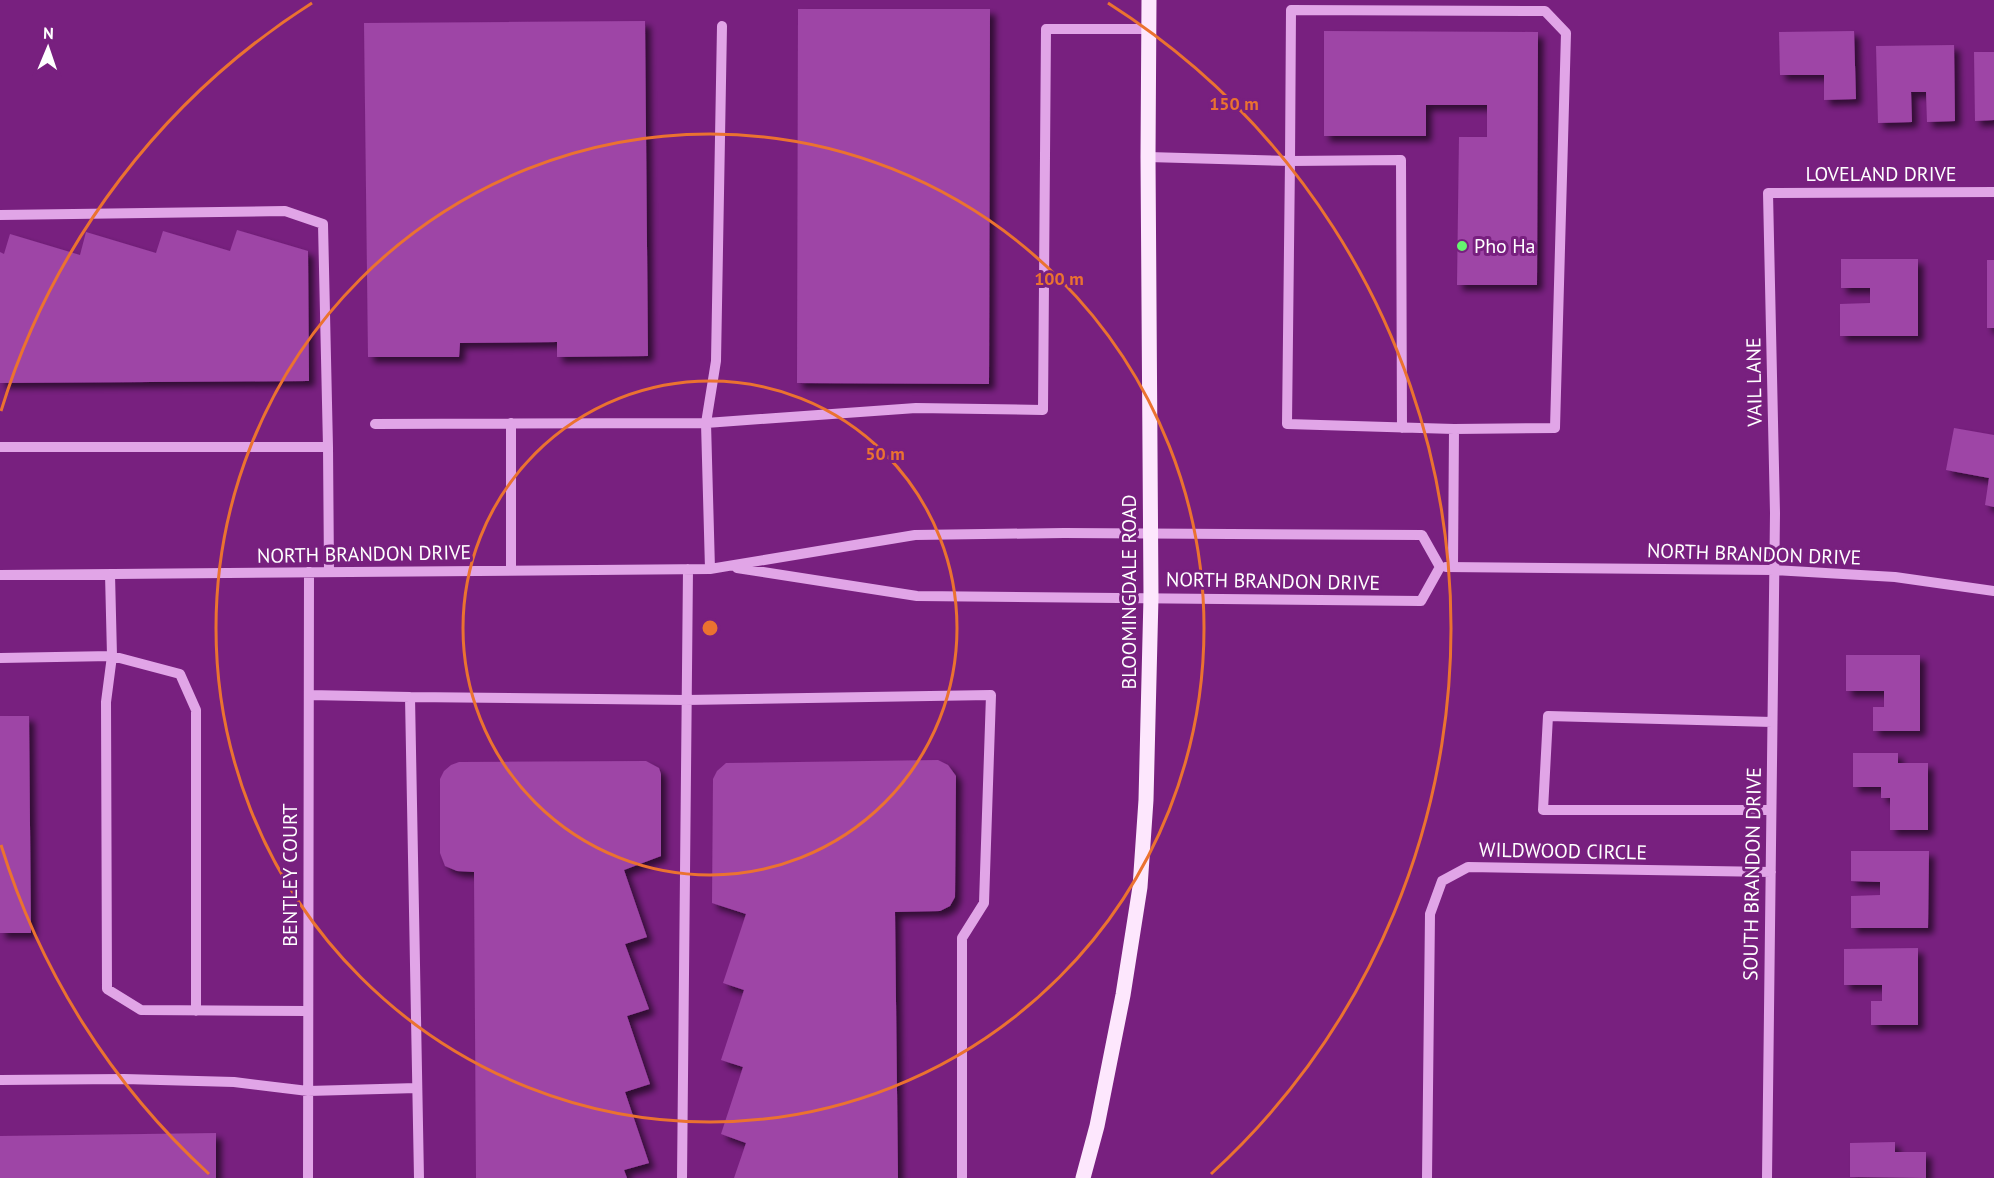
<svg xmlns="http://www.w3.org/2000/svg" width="1994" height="1178" font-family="'PT Sans',sans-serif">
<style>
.building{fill:#9e45a6;filter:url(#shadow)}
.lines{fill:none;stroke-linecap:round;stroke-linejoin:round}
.minor{stroke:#e1a5e7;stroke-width:10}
.major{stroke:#fde7fd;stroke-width:15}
.ring{fill:none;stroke:#eb7230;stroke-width:3}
.poi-dot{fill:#66f570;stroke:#78207f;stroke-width:2}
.labels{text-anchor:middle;stroke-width:6;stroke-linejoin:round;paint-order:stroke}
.street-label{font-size:20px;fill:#fff;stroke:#78207f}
.poi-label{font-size:20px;fill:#fff;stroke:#78207f;text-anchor:start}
.centre{fill:#eb7230;stroke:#78207f;stroke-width:3}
.ring-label{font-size:18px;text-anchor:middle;font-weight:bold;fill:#eb7230;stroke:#78207f;stroke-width:6;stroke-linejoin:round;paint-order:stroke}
</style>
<defs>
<filter id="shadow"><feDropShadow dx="5.5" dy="5.5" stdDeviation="3" flood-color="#0009"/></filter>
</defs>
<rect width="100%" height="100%" fill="#78207f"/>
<!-- building -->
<path class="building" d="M798,9H990L989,384L797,383Z
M645,21L648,356L557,357V342L460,343L459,357H368L364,23Z
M1324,31L1538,32L1537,285H1457L1459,137H1487V105H1426V136H1324Z
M1854,31L1856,99L1824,100V75H1780L1779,32Z
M1954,45L1955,121L1927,122L1926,92H1911L1912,122L1878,123L1876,46Z
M1974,52H1994V120L1975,121Z
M237,230L308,251L309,381L0,383V252L4,254L10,234L80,255L86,232L156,253L163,231L230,251Z
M1841,259H1918V336H1840V304L1870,303V288H1841Z
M1987,260H1994V328H1987Z
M1954,428L1994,435V507L1985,505L1989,478L1946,470Z
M1846,655H1920V731H1873V707H1884V691H1846Z
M0,716H29L31,933H0Z
M1853,753H1898V763H1928V830H1890V798H1881V787H1853Z
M938,760L948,765L956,776L955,897L950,906L940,911L895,912L898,1178H734L746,1143L721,1134L743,1067L721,1060L744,990L723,983L746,914L712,903L713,779L717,771L726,763Z
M646,761L659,768L661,774V856L624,870L647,937L625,944L649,1009L627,1016L650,1084L625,1092L649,1163L624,1170L627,1178H476L474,872L457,871L445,866L440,853V779L444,771L451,765L459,762Z
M1851,851H1929L1928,928H1851V896L1880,895V882L1851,881Z
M1918,948V1025H1871V1001H1882V985H1844V949Z
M216,1133V1178H0V1136Z
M1895,1142V1152H1926V1178L1850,1177V1143Z"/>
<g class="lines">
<!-- minor -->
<path class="minor" d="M1148,157L1290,161L1291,10L1545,11L1566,33L1555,428L1454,429L1453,567
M0,215L285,211L323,224L328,447
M375,424L706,423L716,361L722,26
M1402,428L1401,160L1290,161L1287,424L1454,429
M0,447H328L329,572
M1446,567L1773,570L1895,577L1994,591
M737,568L917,596L1421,601L1440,567
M710,569L706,423L916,408L1043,410L1046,29H1148
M511,570V423
M0,575L710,569L915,535L1064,533L1422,535L1440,567
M0,658L112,656L110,574
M309,695L410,697
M1771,810H1543L1548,716L1772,722
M196,1011V710L180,674L112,656L106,702L107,989L141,1010L308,1011
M0,1080L124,1079L234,1082L308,1091L417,1088
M308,1178L309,572
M419,1178L410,697L686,700L991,695L984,903L962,938V1178
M682,1178L688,569
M1427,1178L1430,914L1442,881L1468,867L1771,872
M1767,1178L1775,513L1768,193L1994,192"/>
<!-- major -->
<path class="major" d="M1083,1178L1097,1126L1123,995L1140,887L1146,800L1151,597L1148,157L1149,0"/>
</g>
<!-- distance rings -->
<g class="ring">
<circle cx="710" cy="628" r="247"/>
<circle cx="710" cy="628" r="494"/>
<path d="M209 1174A741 741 0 0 1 1 845M1 411A741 741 0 0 1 312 3M1108 3A741 741 0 0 1 1211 1174"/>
</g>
<!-- markers -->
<circle class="poi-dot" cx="1462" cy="246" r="6"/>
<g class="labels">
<!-- street labels -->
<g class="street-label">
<text x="1881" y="181">LOVELAND DRIVE</text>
<text transform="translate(1754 382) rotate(-91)" y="7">VAIL LANE</text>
<text transform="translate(364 554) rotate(-1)" y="7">NORTH BRANDON DRIVE</text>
<text transform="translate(1754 554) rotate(2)" y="7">NORTH BRANDON DRIVE</text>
<text transform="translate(1273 581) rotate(1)" y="7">NORTH BRANDON DRIVE</text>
<text transform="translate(1129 592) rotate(-90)" y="7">BLOOMINGDALE ROAD</text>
<text transform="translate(1563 851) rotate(1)" y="7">WILDWOOD CIRCLE</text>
<text transform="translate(1752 874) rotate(-89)" y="7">SOUTH BRANDON DRIVE</text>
<text transform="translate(290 875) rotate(-90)" y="7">BENTLEY COURT</text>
</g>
<!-- poi labels -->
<g class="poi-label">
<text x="1474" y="253">Pho Ha</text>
</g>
</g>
<circle cx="710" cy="628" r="9" class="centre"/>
<g class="ring-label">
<text x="1234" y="110">150 m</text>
<text x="1059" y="285">100 m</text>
<text x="885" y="460">50 m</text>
</g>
<!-- north arrow -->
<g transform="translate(48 48) rotate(2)" stroke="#78207f" stroke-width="4.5" paint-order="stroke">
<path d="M0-4.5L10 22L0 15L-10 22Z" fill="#ffffff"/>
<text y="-9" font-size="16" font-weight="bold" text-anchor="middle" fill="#ffffff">N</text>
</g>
</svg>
